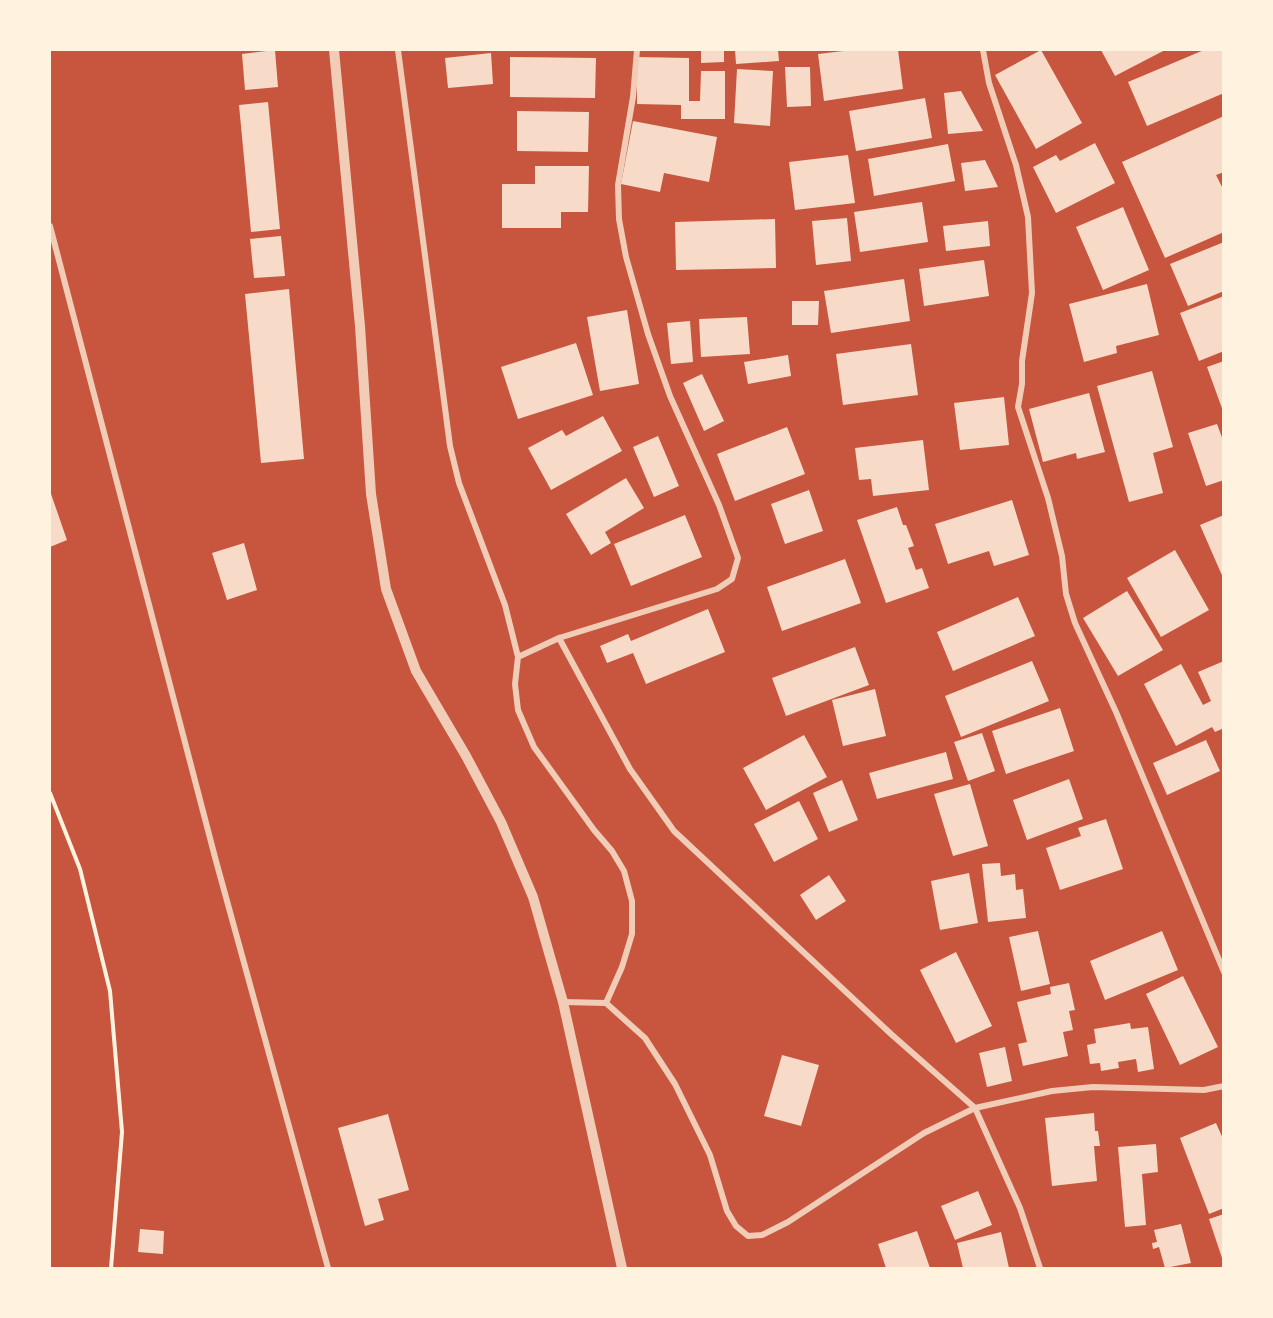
<svg xmlns="http://www.w3.org/2000/svg" width="1273" height="1318" font-family="'Work Sans',sans-serif">
<style>
.building{fill:#f7dbc8}
.lines{fill:none;stroke-linecap:round;stroke-linejoin:round}
.path{stroke:#fff3e0;stroke-width:4}
.minor{stroke:#f1ccb7;stroke-width:6}
.tertiary{stroke:#f1ccb7;stroke-width:10}
</style>
<rect width="100%" height="100%" fill="#c8553d"/>
<!-- building -->
<path class="building" d="M275,50L278,87L245,90L242,54Z
M701,50H724V62L701,63Z
M735,50H778L779,61L736,64Z
M852,50H898L903,89L824,101L818,54Z
M1041,50L1082,123L1036,149L995,75Z
M1101,50H1165L1115,76Z
M1204,50H1224V93L1147,126L1128,82Z
M491,53L493,84L448,88L445,58Z
M510,57L596,58L595,98L510,97Z
M637,57L689,58V101H700L701,71H725V119H681V105L637,104Z
M785,67H810L811,106L787,107Z
M737,69L773,71L770,126L734,123Z
M961,91L983,131L948,134L944,93Z
M925,98L932,138L856,151L849,111Z
M268,102L280,229L251,232L239,105Z
M517,111L589,112L588,152L517,151Z
M1224,116V172L1216,175L1224,191V232L1165,258L1122,162Z
M633,121L717,137L709,182L664,173L660,192L621,184Z
M1095,143L1115,183L1056,213L1033,167L1056,155L1060,161Z
M948,144L955,181L874,196L868,159Z
M848,155L855,203L795,210L789,162Z
M985,160L998,187L965,191L961,163Z
M535,166H589L588,212H561V228H502V184H535Z
M922,202L928,242L860,252L854,212Z
M1123,207L1149,270L1103,290L1076,227Z
M847,218L851,261L816,265L812,221Z
M775,219L776,268L676,270L675,222Z
M988,221L990,246L946,251L943,226Z
M281,236L285,276L254,278L250,239Z
M1224,242V291L1188,306L1170,264Z
M984,260L989,296L924,306L919,269Z
M904,279L910,321L831,333L824,291Z
M1147,284L1159,335L1116,346L1117,353L1084,362L1069,304Z
M289,289L304,459L261,463L245,294Z
M1224,296V351L1199,361L1180,313Z
M792,301H819L818,325H792Z
M627,310L639,384L600,391L587,317Z
M747,317L750,354L701,357L699,319Z
M690,321L693,362L671,364L667,323Z
M576,343L593,395L518,419L501,367Z
M911,344L918,395L843,405L836,354Z
M788,355L791,376L748,384L744,362Z
M1224,361V411H1223L1207,367Z
M1152,371L1173,447L1153,453L1163,493L1129,502L1097,386Z
M702,374L724,421L704,431L683,383Z
M1089,393L1105,452L1077,459L1076,453L1043,462L1029,409Z
M1004,397L1009,445L960,450L954,403Z
M603,416L622,451L551,490L528,448L562,430L566,436Z
M1217,424L1224,443V480L1206,486L1188,433Z
M787,427L805,474L735,501L717,454Z
M658,436L679,486L654,497L633,447Z
M923,440L929,490L873,496L871,479L859,480L855,448Z
M626,478L644,508L605,532L611,543L591,555L566,514Z
M809,490L823,531L785,544L771,504Z
M50,491L67,540L50,547Z
M1012,500L1029,555L994,566L989,551L948,564L935,524Z
M897,507L903,525H906L914,546L908,548L916,570L922,568L929,588L886,603L857,520Z
M685,515L702,557L631,586L614,544Z
M1224,515V580L1200,525Z
M244,543L257,590L227,600L212,553Z
M1175,550L1209,610L1161,637L1127,578Z
M845,559L861,603L782,631L767,587Z
M1127,591L1163,650L1118,676L1083,618Z
M1018,597L1035,636L953,671L937,632Z
M708,609L725,652L646,684L633,653L607,663L600,646L628,634L631,641Z
M855,647L869,685L786,716L772,678Z
M1032,661L1049,701L961,737L945,696Z
M1224,661V728L1215,732L1212,727L1176,746L1144,684L1181,664L1203,705L1211,701L1198,672Z
M875,689L886,736L843,746L832,700Z
M1060,708L1074,751L1006,774L992,731Z
M982,733L995,771L968,781L954,742Z
M804,735L827,777L766,810L743,768Z
M1206,740L1220,771L1167,795L1153,763Z
M946,752L953,779L877,799L869,773Z
M1069,779L1083,819L1027,840L1013,800Z
M842,780L858,820L829,832L813,793Z
M970,784L988,846L953,856L934,794Z
M799,801L818,839L774,862L754,824Z
M1106,819L1123,869L1060,890L1046,848L1081,836L1078,828Z
M1000,863L1001,876L1015,874L1016,890L1023,889L1026,918L988,922L982,864Z
M969,873L978,923L940,930L931,881Z
M829,875L846,901L816,920L800,895Z
M1038,931L1050,984L1021,991L1009,937Z
M1162,931L1178,970L1105,1000L1090,961Z
M956,952L992,1026L956,1043L920,970Z
M1183,976L1218,1047L1180,1065L1146,994Z
M1069,983L1075,1010L1069,1011L1073,1030L1063,1032L1068,1056L1023,1066L1018,1044L1027,1042L1017,1002L1051,994L1050,987Z
M1130,1023L1131,1029L1148,1027L1154,1069L1138,1072L1136,1059L1118,1062L1119,1068L1101,1071L1100,1063L1090,1064L1087,1045L1096,1043L1094,1029Z
M1005,1047L1012,1081L987,1087L979,1053Z
M782,1055L819,1065L801,1126L764,1116Z
M1094,1113L1095,1131H1098L1100,1146H1094L1097,1181L1052,1186L1045,1118Z
M388,1114L409,1190L378,1199L384,1220L365,1226L338,1128Z
M1216,1123L1224,1141V1208L1209,1214L1180,1138Z
M1156,1144L1158,1172L1142,1174L1146,1225L1125,1227L1118,1147Z
M978,1191L992,1225L955,1240L941,1206Z
M1224,1214V1261H1223L1209,1219Z
M1181,1224L1191,1263L1165,1268L1159,1247L1153,1249L1152,1243L1157,1242L1154,1230Z
M140,1229L164,1231L163,1254L138,1252Z
M917,1231L930,1268H886L878,1244Z
M1001,1232L1009,1268H963L957,1243Z"/>
<g class="lines">
<!-- path -->
<path class="path" d="M50,793L80,869L110,991L122,1132L111,1268"/>
<!-- minor -->
<path class="minor" d="M398,50L450,446L459,483L505,605L518,657L515,684L518,710L534,747L594,830L612,851L624,871L632,901V934L622,967L606,1003
M983,50L989,83L1016,165L1028,217L1032,293L1022,361V384L1018,407L1048,498L1062,556L1066,594L1075,623L1116,712L1224,972
M50,226L216,861L328,1268
M559,638L630,769L674,831L891,1034L975,1108L1020,1208L1040,1268
M518,657L559,638L717,589L732,579L738,558L719,505L670,396L648,334L626,257L619,219L618,185L633,97L637,50
M563,1002L606,1003L645,1038L675,1084L710,1155L727,1211L736,1226L748,1236L762,1235L788,1222L924,1133L975,1108L1052,1091L1093,1087L1204,1090L1224,1086"/>
<!-- tertiary -->
<path class="tertiary" d="M334,50L360,326L371,494L386,589L416,671L466,756L501,822L533,897L563,1002L622,1268"/>
</g>
<!-- border -->
<rect width="1273" height="1318" fill="none" stroke="#fff3e0" stroke-width="102"/>
</svg>
